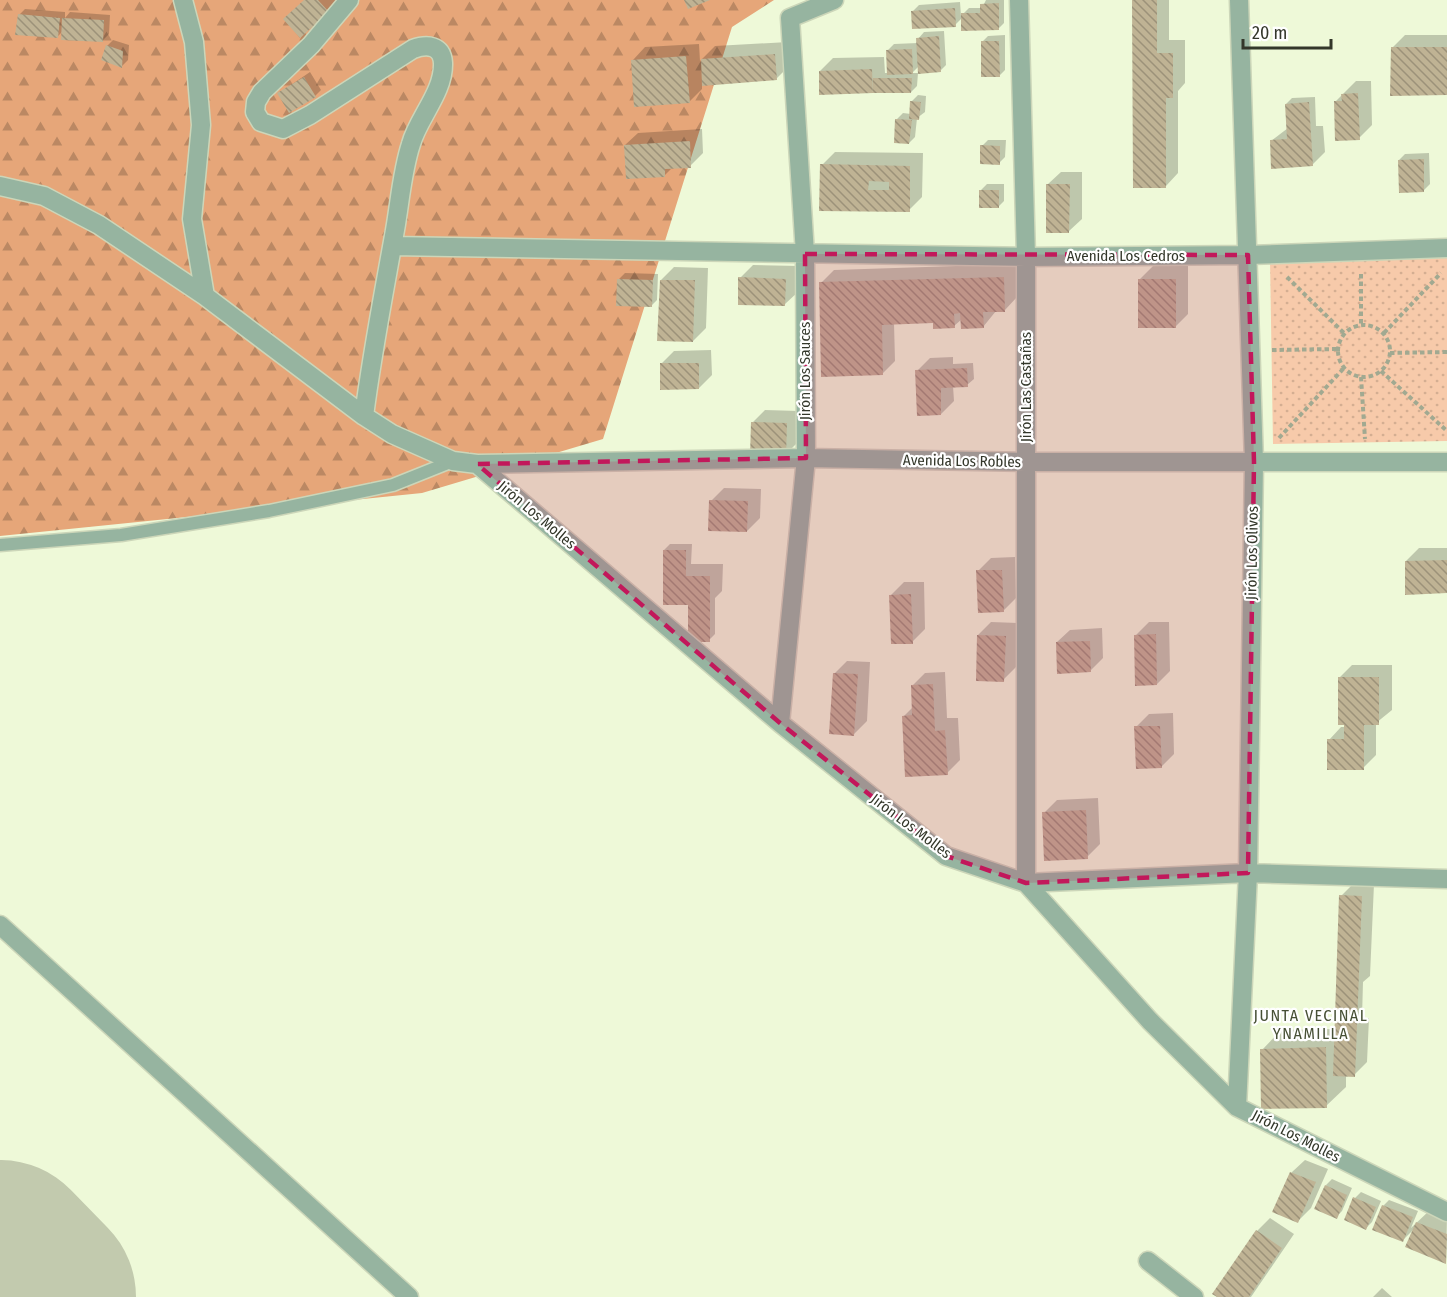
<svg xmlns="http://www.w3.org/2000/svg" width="1447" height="1297" font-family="'Fira Sans Condensed',sans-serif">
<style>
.forest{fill:url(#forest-firs)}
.park{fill:url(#park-dots)}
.shadow{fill:#0003}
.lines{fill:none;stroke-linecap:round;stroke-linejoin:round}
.runway{stroke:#c2caae;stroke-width:198}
.building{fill:url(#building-back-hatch);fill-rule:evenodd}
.lane-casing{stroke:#ccd6b9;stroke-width:15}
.street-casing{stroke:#ccd6b9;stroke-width:21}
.path{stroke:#a1a991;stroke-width:4;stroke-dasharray:4.5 3;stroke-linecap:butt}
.lane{stroke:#96b4a0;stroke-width:12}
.street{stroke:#96b4a0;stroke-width:18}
.marked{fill:#c2185b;fill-opacity:0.2;stroke:#c2185b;stroke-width:4.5;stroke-dasharray:12 8;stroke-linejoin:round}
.labels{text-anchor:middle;stroke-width:4.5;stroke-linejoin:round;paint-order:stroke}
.street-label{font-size:15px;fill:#33372a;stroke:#fff}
.neighbourhood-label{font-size:16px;letter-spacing:1.5px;fill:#475035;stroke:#fff}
</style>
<defs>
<pattern id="forest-firs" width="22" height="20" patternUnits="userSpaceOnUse" patternTransform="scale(1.5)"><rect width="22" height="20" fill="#e6a679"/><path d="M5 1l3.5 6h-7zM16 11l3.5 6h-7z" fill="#bb8863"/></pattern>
<pattern id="park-dots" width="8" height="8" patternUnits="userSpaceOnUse" patternTransform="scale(1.5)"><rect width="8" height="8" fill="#f7caaa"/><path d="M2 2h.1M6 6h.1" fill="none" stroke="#d4ae92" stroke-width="1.8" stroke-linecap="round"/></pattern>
<pattern id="building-back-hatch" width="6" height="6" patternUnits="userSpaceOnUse" patternTransform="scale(1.5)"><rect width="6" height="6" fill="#bfb394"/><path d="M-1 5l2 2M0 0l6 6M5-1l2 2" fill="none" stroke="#9c9279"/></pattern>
</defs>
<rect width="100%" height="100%" fill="#eef9d8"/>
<!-- forest -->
<path class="forest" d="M0,0H774L732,27L603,439L422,493L0,536Z"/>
<!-- park -->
<path class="park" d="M1447,257V441L1273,444L1270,260Z"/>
<!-- shadow -->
<path class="shadow" d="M305,0H338L328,11Z
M986,0H1004V23L998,29L963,17L955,25L913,11L919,5L960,2L961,16L969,8H982Z
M1134,0H1169V40H1185V83L1178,91V173L1166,186Z
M25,9L65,12V18L70,12L110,15L109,34L103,40L63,31L57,37L19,15Z
M944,31L946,65L940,71L919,66L912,73H918L917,86L911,92L875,88L872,91L820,71L833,58L884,57L885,73H889L888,50L894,44L918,43V39L924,32Z
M1005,35V70L999,76L982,42L988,36Z
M1405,35H1447V94L1392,48Z
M113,40L129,45L128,60L122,66L107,46Z
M788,42L789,66L776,79L702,84V89L689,102L633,60L645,47L699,44L700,61L715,46Z
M310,72L321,90L315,96L279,93Z
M1356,81H1371L1372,125L1359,138L1335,102Z
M918,95L926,96L925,112L917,118L915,137L909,143L897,119L903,113L911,114L912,101Z
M1315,97L1316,126H1323L1325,152L1312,165L1271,141L1288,128L1286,104L1292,98Z
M702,129L703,153L690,166L673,167L665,175L625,145L638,133Z
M988,140H1006L1005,157L999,163L982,146Z
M835,152L923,153L922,197L909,210L821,209L822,165Z
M1429,153L1430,184L1424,190L1399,160L1405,154Z
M1061,172H1082V219L1069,231L1048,184Z
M987,184H1004V201L998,207L981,190Z
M1017,264V297L1005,310L996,311L983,327L962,319L954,326L934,322L894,323L895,361L882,374L821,283L834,270Z
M753,265L799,266L798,292L785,304L740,278Z
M1153,266H1188V314L1175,327L1140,279Z
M674,267L708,268L706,328L693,341L661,280Z
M625,273L658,274L657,300L651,306L619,279Z
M711,350L712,375L699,388L661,364L674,351Z
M953,357V364L973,363L974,379L967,385L953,386L954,401L941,414L917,371L930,358Z
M765,410L799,411L798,442L785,455L752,423Z
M724,488L761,489L760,518L747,531L711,501Z
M670,544H692L691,564H723L722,591L715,598V634L709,640L664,550Z
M1419,548H1447V592L1406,561Z
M1015,557L1016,598L1003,611L978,571L991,558Z
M904,582H924L925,629L912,642L891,595Z
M991,622L1018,623L1016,667L1003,680L978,635Z
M1149,622H1169L1170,671L1157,684L1136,635Z
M1102,628L1103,658L1090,671L1057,642L1070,630Z
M847,661L870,662L867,721L854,734L834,674Z
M1352,665H1392V710L1376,723V755L1363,768L1329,740L1341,727H1346L1339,678Z
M945,672L947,718H958L960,760L947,773L904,716L913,707L912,686L925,673Z
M1173,713L1174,754L1161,767L1136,727L1149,714Z
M1098,798L1100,844L1087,857L1044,813L1057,800Z
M1354,883L1374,884L1370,976L1363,982L1362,1018H1369L1367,1062L1354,1075H1346V1087L1326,1106L1262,1050L1281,1030L1336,1029L1341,896Z
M1305,1160L1328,1169L1311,1208L1298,1221L1274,1211L1292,1172Z
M1332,1179L1352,1188L1342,1211L1336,1217L1326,1185Z
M1361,1192L1381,1201L1372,1222L1366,1228L1355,1198Z
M1389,1200L1418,1211L1411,1228L1430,1210L1447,1216L1446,1262L1414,1229L1403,1240L1383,1206Z
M1270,1218L1294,1234L1251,1297H1220L1214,1293L1257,1231Z
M1382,1288L1392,1297H1373Z"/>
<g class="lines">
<!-- runway -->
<path class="runway" d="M0,1259L37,1297"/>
</g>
<!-- building -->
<path class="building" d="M304,0H318L329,12L300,38L283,19Z
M684,0H710L688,9Z
M1132,0H1157V53H1173V98H1166V188H1133Z
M999,3V30L961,31V13H980V4Z
M955,8L956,27L912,29L911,11Z
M18,14L60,18L58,38L15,35Z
M62,18L104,20L103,42L61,40Z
M939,36L941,72L918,74L916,38Z
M981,41H999L1000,77H981Z
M106,45L123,51L122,68L101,60Z
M1391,47H1447V95L1390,96Z
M912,49L913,74L887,75L886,50Z
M775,54L777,80L702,86L701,59Z
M686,56L690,103L634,107L631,60Z
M872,69L873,93L819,95V71Z
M304,77L316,97L289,113L277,93Z
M873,78H912L911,93H873Z
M1358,93L1360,140L1335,141L1334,101H1342L1341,94Z
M910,101L921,102L919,120L909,119Z
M1309,102L1313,166L1271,169L1270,140L1287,139L1285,104Z
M895,119L912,120L909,144L894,143Z
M690,141L691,168L665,169V177L626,179L624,145Z
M980,145L1000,146V165L980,164Z
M1424,159V192L1399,193L1398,160Z
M820,164L910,166V212L819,211ZM869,181L889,182V190H868Z
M1046,184H1070L1069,233H1046Z
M979,190H999V208H979Z
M738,277L786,279L785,306L738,305Z
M1004,277L1005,312H983L984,328L961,329L960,313L954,314L955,328L933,329V323L882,325L883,375L821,377L819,282Z
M617,279L653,280L652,307L616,306Z
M1138,279H1176V328H1138Z
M660,280H695L693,342L657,341Z
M660,363H699V389L660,390Z
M967,368L968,387L941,388V415L917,416L915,370Z
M751,422L787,423L786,457L750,456Z
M709,500L748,501L747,532L708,531Z
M663,550H686V576H710V642H688V605H663Z
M1447,560V593L1405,595V561Z
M976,570H1002L1004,612L978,613Z
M911,594L913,644H891L889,595Z
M1156,634L1157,685L1135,686L1134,635Z
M977,635L1006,636L1004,682L976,681Z
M1090,641L1091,672L1057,674L1056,642Z
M833,673L858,674L854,736L829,734Z
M1338,677H1379V725H1364V770H1327V739H1344V725H1338Z
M933,684L935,731L945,730L948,775L905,777L902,716L912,715L911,685Z
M1134,726H1160L1162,768L1136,769Z
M1086,810L1088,859L1044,861L1042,812Z
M1339,895L1362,896L1355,1077L1333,1076Z
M1326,1047L1327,1108L1261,1109L1260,1049Z
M1290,1172L1316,1182L1298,1223L1272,1212Z
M1325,1185L1347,1195L1337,1219L1314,1209Z
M1353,1197L1376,1207L1366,1230L1344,1220Z
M1382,1205L1413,1217L1403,1242L1372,1230Z
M1416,1222L1447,1234L1446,1264L1405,1247Z
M1256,1230L1282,1248L1249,1297H1217L1212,1294Z"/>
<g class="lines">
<!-- lane casing -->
<g class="lane-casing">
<path id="lane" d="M0,545L121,535L269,511L393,485L453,461"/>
</g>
<!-- street casing -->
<g class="street-casing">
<path id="street" d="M183,0L194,42L201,125L192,219L205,296
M349,0L311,45L262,92L256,102L255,112L261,122L283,129L310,115L413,49C427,44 442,45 443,63C444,92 418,118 411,144C402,171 400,202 395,230C384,292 372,353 364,416
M1019,0L1026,257V883L1248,873L1447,879
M0,186L44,196L99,225L205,296L364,416L392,434L453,461L477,464L806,458L1026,462H1447
M392,246L1026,257L1248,255L1447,248
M477,464L780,723L946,856L1026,883L1150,1021L1237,1107L1447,1212
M780,723L806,458L805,254L790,18L834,0
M0,925L409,1297
M1237,1107L1248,873L1254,462L1239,0
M1148,1261L1194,1297"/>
</g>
<!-- path -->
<path class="path" d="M1361,274V324
M1287,277L1344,333
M1338 351a26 26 0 1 1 52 0a26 26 0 1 1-52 0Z
M1384,333L1441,273
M1272,350L1338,349
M1390,353L1447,352
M1381,371L1447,431
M1361,377L1365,439
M1279,438L1344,368"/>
<!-- lane -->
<use href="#lane" class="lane"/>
<!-- street -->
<use href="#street" class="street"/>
</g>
<!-- marked area -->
<path class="marked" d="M805,254L1248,255L1254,462L1248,873L1026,883L946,856L780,723L477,464L806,458Z"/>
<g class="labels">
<!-- street labels -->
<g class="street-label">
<text x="1126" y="261">Avenida Los Cedros</text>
<text transform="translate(805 371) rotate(-90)" y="5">Jirón Los Sauces</text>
<text transform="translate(1026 387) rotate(-90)" y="5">Jirón Las Castañas</text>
<text transform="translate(962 461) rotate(1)" y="5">Avenida Los Robles</text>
<text transform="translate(537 515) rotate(40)" y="5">Jirón Los Molles</text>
<text transform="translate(1252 553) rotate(-89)" y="5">Jirón Los Olivos</text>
<text transform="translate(911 826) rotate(37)" y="5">Jirón Los Molles</text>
<text transform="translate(1296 1136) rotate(27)" y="5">Jirón Los Molles</text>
</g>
<!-- neighbourhood labels -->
<g class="neighbourhood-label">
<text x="1311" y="1021">JUNTA VECINAL<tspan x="1311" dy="18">YNAMILLA</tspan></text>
</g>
</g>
<!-- scale -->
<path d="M1243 39v9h88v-9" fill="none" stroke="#33372a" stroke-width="3"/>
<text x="1252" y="39" font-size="18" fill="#33372a" stroke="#ffffff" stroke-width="4.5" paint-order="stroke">20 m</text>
</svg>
